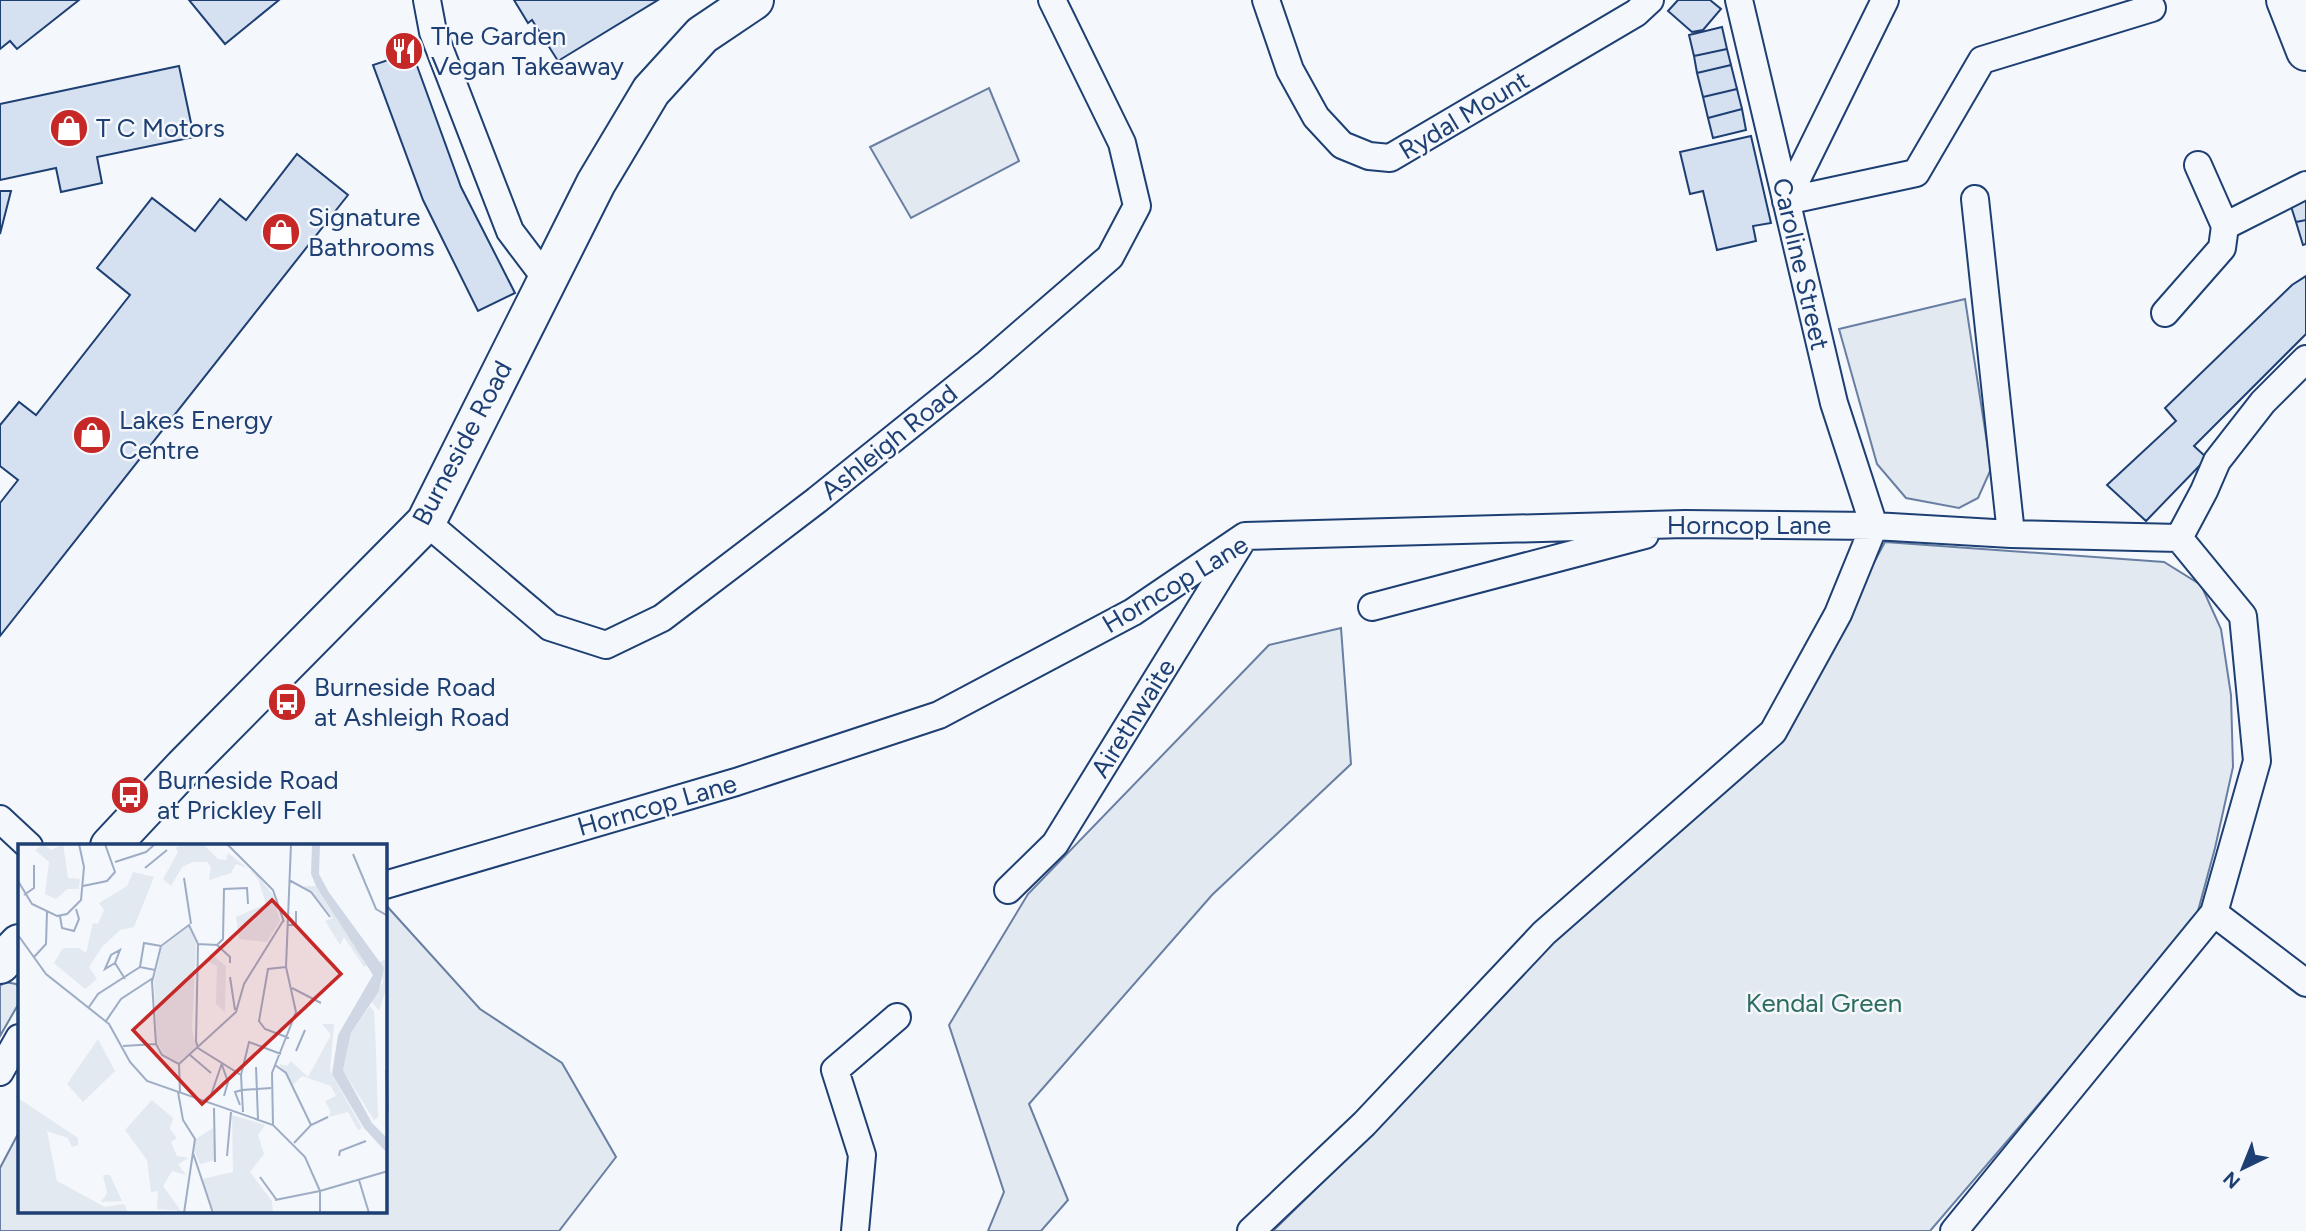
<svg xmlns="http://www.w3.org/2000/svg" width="2306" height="1231" font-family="Figtree,sans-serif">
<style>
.green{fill:#e3e9f0;stroke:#687fa3;stroke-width:2}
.building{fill:#d5e0f0;stroke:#1d3f73;stroke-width:2}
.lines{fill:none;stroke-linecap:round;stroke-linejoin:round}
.street-casing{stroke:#1d3f73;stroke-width:30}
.secondary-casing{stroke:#1d3f73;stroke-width:42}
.highway-casing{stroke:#1d3f73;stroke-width:42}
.street{stroke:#f4f7fb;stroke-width:26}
.secondary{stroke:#f4f7fb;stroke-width:38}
.highway{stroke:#f4f7fb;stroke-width:38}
.labels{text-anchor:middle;stroke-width:5;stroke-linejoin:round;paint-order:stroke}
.poi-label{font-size:26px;fill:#1d3f73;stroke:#f4f7fb;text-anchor:start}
.street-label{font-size:26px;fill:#1d3f73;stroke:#f4f7fb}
.park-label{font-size:26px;fill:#2c6c60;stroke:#f4f7fb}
.inset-road{fill:none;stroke:#9eadc5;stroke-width:2}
.view{fill:#c62828;fill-opacity:0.15;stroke:#c62828;stroke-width:3.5}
.inset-edge{fill:none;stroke:#1d3f73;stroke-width:3.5}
</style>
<rect width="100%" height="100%" fill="#f4f7fb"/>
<!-- green -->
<path class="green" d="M989,88L1019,161L911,218L870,147Z
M1965,299L1991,469L1978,498L1959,508L1906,498L1877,464L1839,329Z
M1885,542L2164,562L2201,585L2221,629L2231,695L2233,767L2215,848L2195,922L1930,1231H1273L1376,1130L1527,965L1781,735Z
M1341,628L1351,764L1212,895L1029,1104L1068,1200L1041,1231H988L1004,1192L949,1025L1028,894L1269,645Z
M385,904L480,1009L562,1063L616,1157L559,1231H0V1168L19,1132V1212H385Z
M5,982L16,984L19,987V1003L0,1036V986Z"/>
<!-- building -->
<path class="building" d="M0,0H79L17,49L10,41L0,49Z
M189,0H279L225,44Z
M514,0H658L558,61L532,20L528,23Z
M1678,0H1710L1721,9L1703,30L1692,32L1668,11Z
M1722,27L1727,49L1694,56L1689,35Z
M1727,49L1731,65L1697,73L1694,56Z
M412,52L461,187L515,293L478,311L423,200L373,65Z
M1731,65L1737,89L1703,97L1697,73Z
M179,66L194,137L97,157L102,183L61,192L56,168L0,180V104Z
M1737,89L1742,109L1708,118L1703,97Z
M1742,109L1746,130L1713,138L1708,118Z
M1751,136L1771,223L1753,226L1756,241L1717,250L1703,191L1690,194L1680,152Z
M297,154L348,195L0,636V503L18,480L0,466V425L19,402L36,415L130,295L97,268L152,198L195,231L220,199L246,220Z
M0,191H11L0,234Z
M2306,195V220L2296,222L2289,200Z
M2306,220V244L2303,245L2296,222Z
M2306,276V334L2194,446L2207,458L2146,521L2107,485L2176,421L2165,408L2292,285Z"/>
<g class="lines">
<!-- street casing -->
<g class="street-casing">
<path id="street" d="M427,0L433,32L510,231L547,280
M1266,0L1290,70L1316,117L1342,145L1369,156L1390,158L1636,13L1650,0
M2198,165L2225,226
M1975,199L2011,534
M1786,201L1916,173L1982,60L2152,8
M1786,201L1885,0
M2165,313L2222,248L2225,226L2306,185
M426,522L550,627L606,645L662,618L817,500L985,365L1110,257L1137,206L1122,143L1052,0
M2179,538L2204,491L2217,461L2263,402L2306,359
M1372,607L1645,535
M0,819L29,846
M385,885L736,782L939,715L1133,612L1245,536L1685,524L1874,526L2011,534L2179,538
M1008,890L1055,844L1240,544
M2214,913L2306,983
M0,1072L19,1038
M855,1231L862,1155L835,1070L897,1017
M1251,1231L1364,1124L1544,933L1773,732L1838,614L1874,526L1834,403L1739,0
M1954,1231L2214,913L2257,761L2243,616L2179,538"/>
</g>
<!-- secondary casing -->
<g class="secondary-casing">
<path id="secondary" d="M110,846L184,767L426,522L596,183L651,91L702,35L754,0
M0,964L19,944"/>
</g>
<!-- highway casing -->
<g class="highway-casing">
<path id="highway" d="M2286,0L2306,51"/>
</g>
<!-- street -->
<use href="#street" class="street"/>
<!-- secondary -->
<use href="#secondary" class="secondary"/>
<!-- highway -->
<use href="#highway" class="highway"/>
</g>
<!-- icons -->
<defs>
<g id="restaurant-disc" transform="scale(2.0125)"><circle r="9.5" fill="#c62828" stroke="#f4f7fb"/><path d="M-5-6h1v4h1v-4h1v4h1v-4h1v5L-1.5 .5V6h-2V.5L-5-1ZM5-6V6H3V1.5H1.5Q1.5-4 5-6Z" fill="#fff"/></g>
<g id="shop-disc" transform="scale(2.0125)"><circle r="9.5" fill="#c62828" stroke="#f4f7fb"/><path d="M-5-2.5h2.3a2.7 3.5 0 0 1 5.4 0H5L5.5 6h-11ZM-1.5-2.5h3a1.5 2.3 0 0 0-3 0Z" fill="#fff"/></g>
<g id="bus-disc" transform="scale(2.0125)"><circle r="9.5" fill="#c62828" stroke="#f4f7fb"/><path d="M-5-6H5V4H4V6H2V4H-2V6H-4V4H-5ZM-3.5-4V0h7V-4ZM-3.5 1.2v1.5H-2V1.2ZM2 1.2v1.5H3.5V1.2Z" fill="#fff"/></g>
</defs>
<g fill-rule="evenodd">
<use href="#restaurant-disc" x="404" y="51"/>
<use href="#shop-disc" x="69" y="128"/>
<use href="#shop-disc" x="281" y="232"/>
<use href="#shop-disc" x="92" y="435"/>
<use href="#bus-disc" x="287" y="702"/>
<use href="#bus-disc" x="130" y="795"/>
</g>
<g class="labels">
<!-- poi labels -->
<g class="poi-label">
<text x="431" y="45">The Garden<tspan x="431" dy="30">Vegan Takeaway</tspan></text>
<text x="96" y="137">T C Motors</text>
<text x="308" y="226">Signature<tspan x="308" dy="30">Bathrooms</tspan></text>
<text x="119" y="429">Lakes Energy<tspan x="119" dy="30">Centre</tspan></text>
<text x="314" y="696">Burneside Road<tspan x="314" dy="30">at Ashleigh Road</tspan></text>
<text x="157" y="789">Burneside Road<tspan x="157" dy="30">at Prickley Fell</tspan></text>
</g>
<!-- street labels -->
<g class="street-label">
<text transform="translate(1464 115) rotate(-31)" y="9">Rydal Mount</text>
<text transform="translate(1801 264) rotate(77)" y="9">Caroline Street</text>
<text transform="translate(889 442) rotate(-39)" y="9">Ashleigh Road</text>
<text transform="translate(462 443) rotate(-62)" y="9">Burneside Road</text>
<text x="1749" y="534">Horncop Lane</text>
<text transform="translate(1175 584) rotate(-31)" y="9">Horncop Lane</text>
<text transform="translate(1133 718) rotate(-58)" y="9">Airethwaite</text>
<text transform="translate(657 805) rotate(-16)" y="9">Horncop Lane</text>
</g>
<!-- park labels -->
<g class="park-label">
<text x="1824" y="1012">Kendal Green</text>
</g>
</g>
<!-- overview -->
<g transform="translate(18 844)">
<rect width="369" height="369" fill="#f4f7fb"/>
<path d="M26,0L33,6L45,0L50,34L62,35L61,45H49L38,55L27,50L31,18L17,6ZM164,0L186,1L200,15L208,16L210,9L240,32L255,51L262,77L249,98L221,95L218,73L248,60L240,35L230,24L218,20L213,29L191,36L193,23L189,18H175L164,23L153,42L145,35L160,8L157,4ZM115,28L136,33L116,83L102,86L84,103L71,123L79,135L67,145L36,119L45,104H61L68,109L75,79L80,80L86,66L81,59L109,42ZM286,42H298L352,120L346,123L326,93L322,101L307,77L315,74ZM172,82L178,100L174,186L179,204L161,218L145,210L139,198L136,138L144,103ZM191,109L208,122L207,168L198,160L199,122L191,118ZM369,114V142L361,167L354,158L365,138L362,118ZM352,162L356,167L358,206L360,273L356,276L325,226L333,189ZM304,180H316L312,227L344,284L340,286L330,268L310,273L313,268L307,257L318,252L313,242L284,232L275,241L261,220L269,222L273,217L290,233L313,191ZM80,195L97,227L65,258L49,240ZM0,254L60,294V301L54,303L50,294L29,287L39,337L87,363L106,360L110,369H0ZM134,256L155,274L152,285L159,294L153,298L159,312L171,314L160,320L168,331L154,327L145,342L163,367L139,365L140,347L133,348L129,316L107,286ZM214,271L247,281L240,291L246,310L232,328L254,357L255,369H197L191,356L184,335L215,328ZM195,284L197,316L182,320L176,306L178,295ZM85,331H92L104,357L83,358L89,349Z" fill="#e3e9f0"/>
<path d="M294,0H302L301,30L310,47L366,124L361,147L333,189L325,226L354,279L369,294V309L346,284L314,230L320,191L355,131L298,42L293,30Z" fill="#cfd7e4"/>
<path class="inset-road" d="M209,0L255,46L266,78M335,10L358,65L370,72M97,18L128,8L137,0M127,24L149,6M166,34L173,80M271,36L293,48L312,73M0,37L14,60L39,72L49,70L63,56L66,23L61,0M65,42L89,37L97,28L87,0M6,51L16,44V21M42,72L44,84L56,87L61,75L58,65M269,81H278V67M0,91L28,130L91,180L112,218L129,237L255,281L287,313L302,347L370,327M180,100L199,101L205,95L206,45L229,44L230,60M199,101L212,113V119M16,113L28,100L29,68M97,119L87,125L93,111L102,106L97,119L107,135M122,123L126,99L143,102M268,123L250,125L241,177L247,185L271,194M212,133L217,166M274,144L303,159M71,163L80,150L122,123L137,126M88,177L103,155L135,134M105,202L138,200M278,207L287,186M172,211L193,229M161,220L144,211L138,200L134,138L143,102L171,81L180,100L178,197L180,204L223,231L225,268M161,220L218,168L226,140L265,77M161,220L162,248M204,221L210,238L206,252M257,221L268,229L293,281M238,223L240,276M368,226L370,267M223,231L231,198L263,210M224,246L253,244M160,248L165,276L177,295L166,369M193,251L204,219M222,261L217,248L224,246M196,264L197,318M255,281L254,229L278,168L268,123L273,0M276,299L293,281L310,273M175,309L195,369M209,312L213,268M321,312L322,307L348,297M242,333L258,355M341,336L351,369M257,356L302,347V369"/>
<path class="view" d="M254,56L323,130L184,260L115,186Z"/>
<rect width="369" height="369" class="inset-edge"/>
</g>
<!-- north arrow -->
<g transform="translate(2243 1168) rotate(223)" stroke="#f4f7fb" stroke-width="5" paint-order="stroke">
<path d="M0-5L12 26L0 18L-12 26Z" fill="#1d3f73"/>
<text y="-10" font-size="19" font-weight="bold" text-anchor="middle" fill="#1d3f73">N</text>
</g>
</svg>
